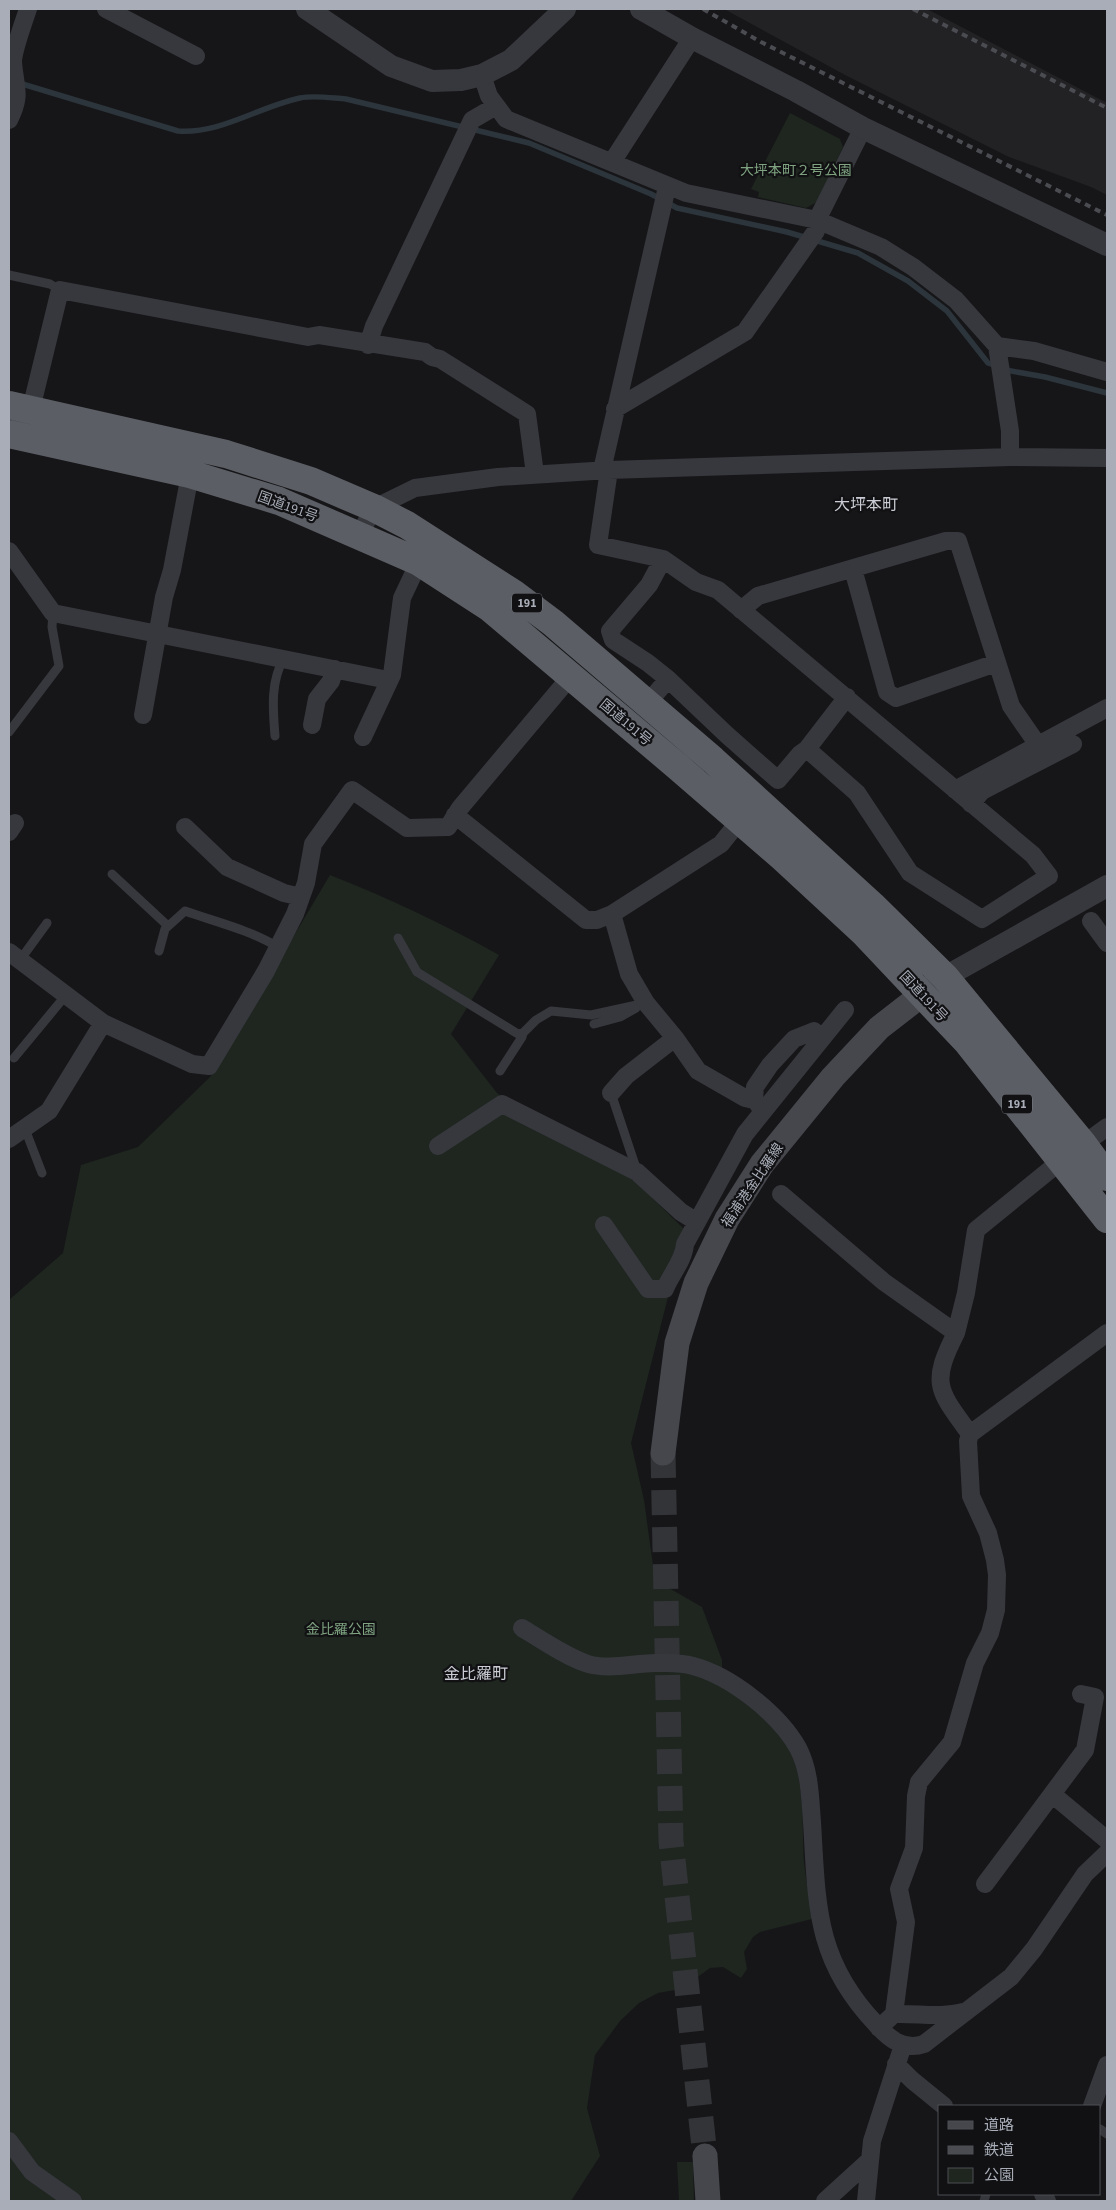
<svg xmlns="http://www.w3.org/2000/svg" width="1116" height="2210" font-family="'Source Sans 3','Noto Sans JP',sans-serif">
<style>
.built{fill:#222225}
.green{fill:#1e261f}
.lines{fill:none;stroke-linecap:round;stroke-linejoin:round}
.stream{stroke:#2c353c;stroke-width:5.5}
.secondary-tunnel{stroke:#333438;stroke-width:25;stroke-dasharray:25 12;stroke-linecap:butt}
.service{stroke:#37383d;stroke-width:9}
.minor{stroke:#37383d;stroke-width:18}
.tertiary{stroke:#37383d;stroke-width:22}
.secondary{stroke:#45474d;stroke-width:25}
.trunk{stroke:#5b5e65;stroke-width:28}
.rail{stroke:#4a4c52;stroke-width:4;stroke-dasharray:6 5;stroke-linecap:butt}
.labels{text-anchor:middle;stroke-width:4.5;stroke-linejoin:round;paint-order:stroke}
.shield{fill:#111113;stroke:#7b7e86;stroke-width:1}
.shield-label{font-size:12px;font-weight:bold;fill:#a8adb8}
.park-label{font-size:14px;fill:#7fa381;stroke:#111113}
.street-label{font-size:14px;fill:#a8adb8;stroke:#111113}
.quarter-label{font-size:16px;fill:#c9ccd4;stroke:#111113}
</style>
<rect width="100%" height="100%" fill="#161618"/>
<!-- built -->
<path class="built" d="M724,9H927L1107,103V195L1091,187L1009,157L845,75Z"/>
<!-- green -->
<path class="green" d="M790,113L840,139L843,147L817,202L806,208L758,197L759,192L751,189Z
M330,875C388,898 444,924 499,955L451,1034L497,1093L636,1182L685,1230L631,1443L644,1500L655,1580L702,1607L722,1660V1685C742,1700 763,1716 780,1736C808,1770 801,1821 804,1862C806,1881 810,1900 812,1919L760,1932L753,1937L744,1952L747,1969L741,1978L723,1967L710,1968L681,1989L658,1993L639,2003L620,2021L595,2055L587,2108L600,2156L571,2201H9V1300L63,1253L81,1165L138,1147L210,1077Z
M677,2162H693L694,2201H677L679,2200Z"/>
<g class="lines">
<!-- stream -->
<path class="stream" d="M19,83L178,131C221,134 258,107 300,98C314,95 331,98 346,99L529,143L651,194L677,208L787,232L858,253L908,281L947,311L988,363L1011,371L1045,377L1107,393"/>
<!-- secondary-tunnel -->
<path class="secondary-tunnel" d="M663,1453L671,1841L705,2156"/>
<!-- service -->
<path class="service" d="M9,275L50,284L60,290
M9,732L59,666L52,627L53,613
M275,736C273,710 270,682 284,658
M112,874L168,926
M398,938L417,972L518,1034L523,1033L536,1020L551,1011L591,1015L646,1003
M159,951L165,929L185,911C216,922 250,930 278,947
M20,960L47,923
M594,1024L620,1017L636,1008
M14,1058L66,995
M500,1071L522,1037L523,1033
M611,1093L637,1171
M25,1129L42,1173
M1100,2129L1107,2134
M984,2201L986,2194"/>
<!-- minor -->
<path class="minor" d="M106,9L196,56
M482,75L489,96L506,119L686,193L817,220L881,247L913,267L956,300L997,346L1010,431V457
M9,120C22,95 15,88 13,62C13,51 24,21 28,9
M612,162L692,38
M368,345L374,326L472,120L496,106
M997,346L1034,351L1107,372
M31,409L60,290L308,337L319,335L425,352L432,357L440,359L527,414L535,474
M615,409L745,332L816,231L817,220L863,128
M602,470L667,187
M609,470L598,545L663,559L696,582L718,590L1033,855L1049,876L982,919L910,873L857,793L807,749
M359,535L374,508L415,488L498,477L609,470L1010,457L1107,458
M9,551L53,613L388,680
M853,569L887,692L896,698L996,663
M741,610L758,596L946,541H958L1011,706L1038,745
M668,679L727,735L778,780L800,754L807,749L847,697
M647,704L668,679L648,663L613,640L610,631L649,585L663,559
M143,715L164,597L172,570L192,464
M312,725L317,699L331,681L335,669
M363,737L392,675L402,598L419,562
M955,790L1107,708
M971,804L982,791L1073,744
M455,815L586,920H597L612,914L721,844L740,820
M185,827L227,867L284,893L301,897
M9,832L15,823
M612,914L629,974L646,1003L675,1038L698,1071L745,1098L754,1100
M1091,921L1107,943
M9,952L103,1023L192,1064L209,1066L266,971L295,914L306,883L313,844L352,790L407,828L448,827L460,808L571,676
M611,1093L626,1076L675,1038
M761,1108L754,1099L755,1087L770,1065L794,1039L814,1031
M9,1139L49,1111L103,1023
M438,1146L502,1104L637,1172L681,1212L697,1222
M781,1194L884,1282L956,1333C930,1384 938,1390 970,1434L968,1441L971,1496L988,1533L995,1560L997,1575L996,1610L990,1633L975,1663L952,1742L919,1782L916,1796L914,1848L899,1889L906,1922L894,2014L879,2028
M604,1225L648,1289H665C671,1274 684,1260 685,1244L745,1134L845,1010
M956,1333L966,1293L976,1230L1062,1160L1107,1127
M970,1434L1107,1333
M522,1628C540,1639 568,1658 588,1664C609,1670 634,1663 656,1663C668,1663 682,1662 693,1666C731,1676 779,1714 798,1748C810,1771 810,1797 812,1822C817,1905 815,1960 876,2024C889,2039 904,2051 924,2044L1011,1977L1034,1949L1085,1874L1107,1853
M1052,1794L1107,1840
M985,1884L1085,1750L1095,1697L1081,1694
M894,2014C917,2013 941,2018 963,2012
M896,2064L912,2080L944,2106
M1092,2106L1107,2065
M9,2141L32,2172L73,2201
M1043,2194L1047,2201
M825,2201L870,2160
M866,2201L872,2141L903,2045"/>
<!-- tertiary -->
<path class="tertiary" d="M307,9L391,66L432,81L461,80L482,75L511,60L565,9
M641,9L692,38L796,91L863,128L1107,245
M945,977L1107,886"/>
<!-- secondary -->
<path class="secondary" d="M663,1453L677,1343L696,1283L727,1219L762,1164L833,1077L879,1028L938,982
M705,2156L708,2201"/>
<!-- trunk -->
<path class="trunk" d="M9,405L226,454L311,481L374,508L407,525L513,593L553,623L713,760L872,905L945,977L1083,1144L1107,1177
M9,434L190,474L279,501L419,562L490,608L678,767L783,858L863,932L968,1043L1107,1219"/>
<!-- rail -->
<path class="rail" d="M703,9L761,42L1107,215
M913,9L1107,108"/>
</g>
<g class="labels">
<!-- shield labels -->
<g class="shield">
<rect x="512" y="593.5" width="30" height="19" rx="4"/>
<rect x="1002" y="1094.5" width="30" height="19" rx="4"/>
</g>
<g class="shield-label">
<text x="527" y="607">191</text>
<text x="1017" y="1108">191</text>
</g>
<!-- park labels -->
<g class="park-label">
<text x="796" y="175">大坪本町２号公園</text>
<text x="341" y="1634">金比羅公園</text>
</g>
<!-- street labels -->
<g class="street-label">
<text transform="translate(288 506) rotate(20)" y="5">国道191号</text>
<text transform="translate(626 722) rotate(40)" y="5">国道191号</text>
<text transform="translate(924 996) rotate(47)" y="5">国道191号</text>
<text transform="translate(752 1185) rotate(-56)" y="5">福浦港金比羅線</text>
</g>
<!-- quarter labels -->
<g class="quarter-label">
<text x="866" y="510">大坪本町</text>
<text x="476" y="1679">金比羅町</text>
</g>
</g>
<!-- border -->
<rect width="1116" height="2210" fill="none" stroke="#a8adb8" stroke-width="20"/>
<!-- legend -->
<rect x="938" y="2105" width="162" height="90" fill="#111113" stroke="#4d4f55"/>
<rect x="948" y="2121" width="25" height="8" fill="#45474d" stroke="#4d4f55"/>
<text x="984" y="2130" font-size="15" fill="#a8adb8">道路</text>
<rect x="948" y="2146" width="25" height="8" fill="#4a4c52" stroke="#4d4f55"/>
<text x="984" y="2155" font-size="15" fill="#a8adb8">鉄道</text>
<rect x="948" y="2168" width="25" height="15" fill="#1e261f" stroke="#4d4f55"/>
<text x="984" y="2180" font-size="15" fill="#a8adb8">公園</text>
</svg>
